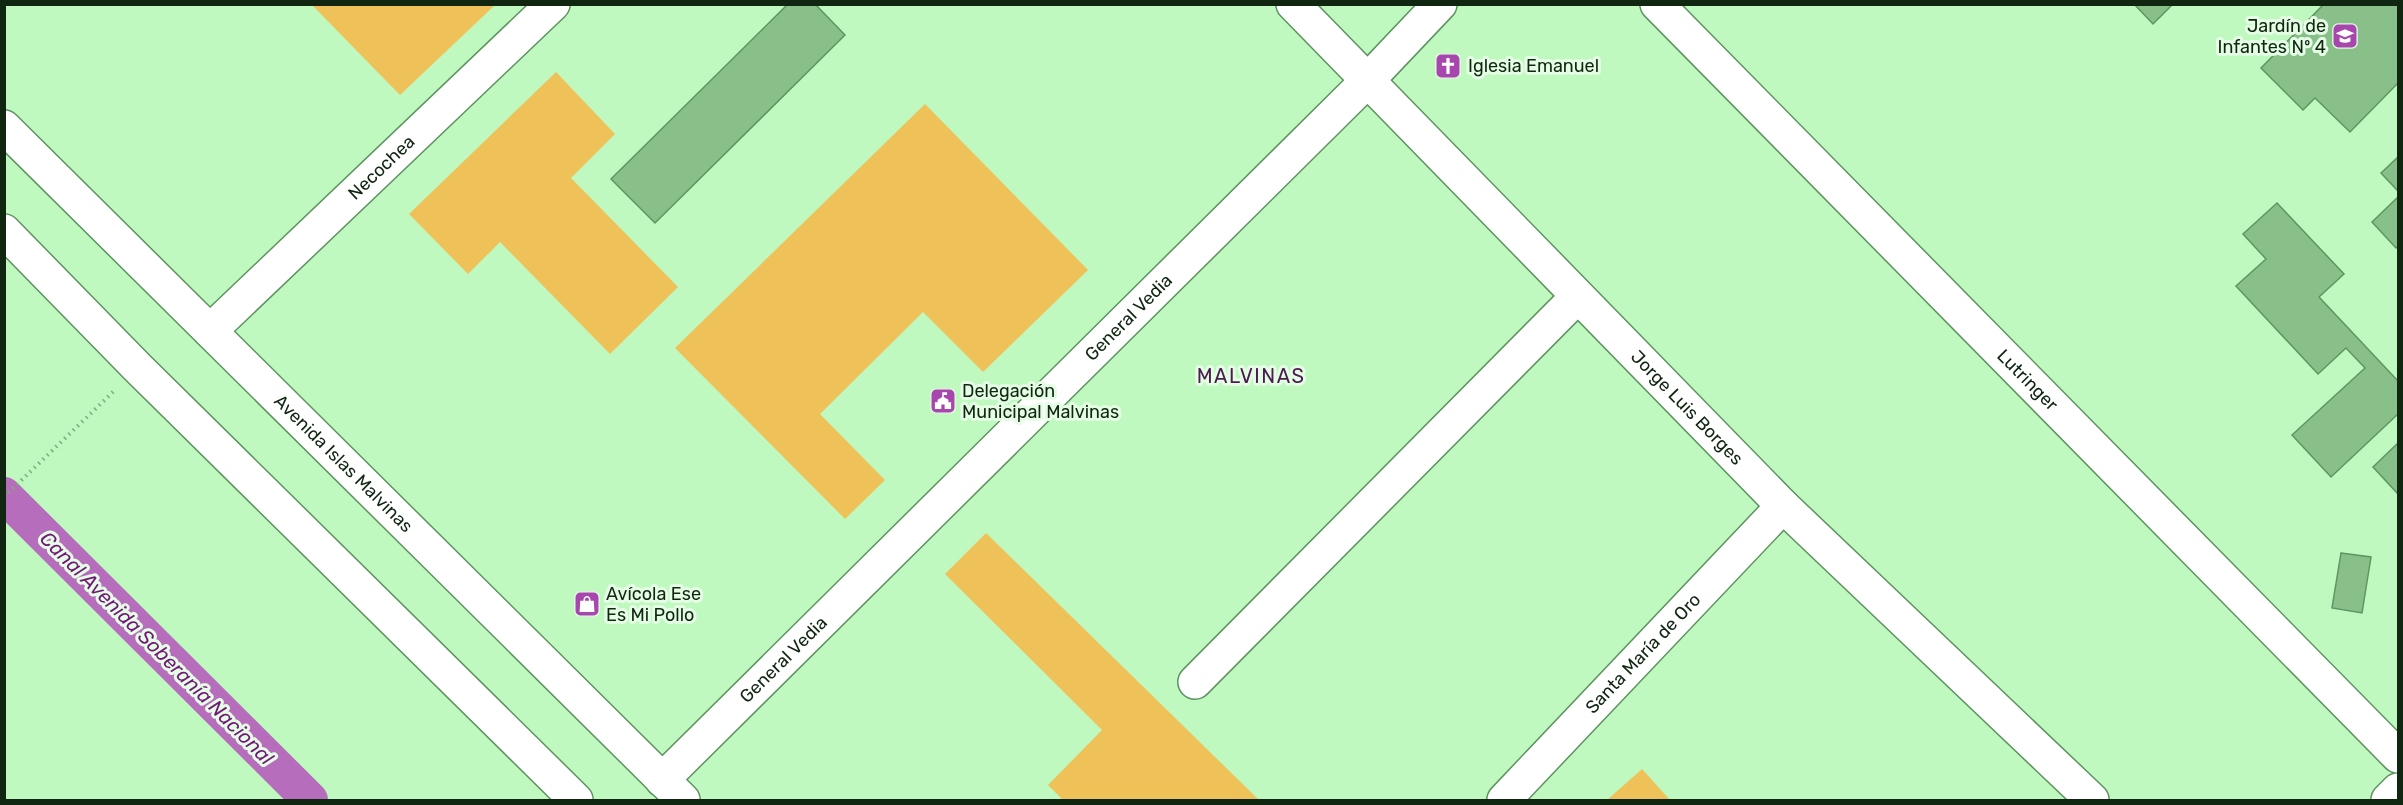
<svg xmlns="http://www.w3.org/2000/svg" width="2403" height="805" font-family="Rubik,sans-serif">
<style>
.green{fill:#efc159}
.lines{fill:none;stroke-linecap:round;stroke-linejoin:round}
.canal{stroke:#b66dbb;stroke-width:36}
.building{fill:#89c08a;stroke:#609562;stroke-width:1.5}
.street-casing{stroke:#5e9360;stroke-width:36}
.secondary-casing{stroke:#5e9360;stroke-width:36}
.path{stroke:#7fac80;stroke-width:4;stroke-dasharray:1.5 4.5;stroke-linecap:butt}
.street{stroke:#fff;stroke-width:33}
.secondary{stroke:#fff;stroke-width:33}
.labels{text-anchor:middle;stroke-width:6;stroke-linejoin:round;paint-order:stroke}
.poi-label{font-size:18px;fill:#102611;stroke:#e5fce5;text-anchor:start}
.street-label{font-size:18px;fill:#102611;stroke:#e5fce5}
.neighbourhood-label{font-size:20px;letter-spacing:1.5px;fill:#4b1c4e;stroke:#e5fce5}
.water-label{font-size:20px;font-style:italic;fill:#721679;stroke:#e5fce5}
</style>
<rect width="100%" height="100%" fill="#bff9c0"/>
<!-- green -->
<path class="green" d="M312,5H495L400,95Z
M556,72L615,134L571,178L678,287L610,354L500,242L468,274L409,214Z
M925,104L1088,270L983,372L923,312L820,414L885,480L845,519L675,348Z
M986,533L1259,800H1063L1048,785L1102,730L945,574Z
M1642,769L1670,800H1607Z"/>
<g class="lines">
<!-- canal -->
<path class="canal" d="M4,495L310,800"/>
</g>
<!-- building -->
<path class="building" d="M788,4H815L845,35L655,223L611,179Z
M2134,4H2173L2153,24Z
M2324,4H2398V83L2350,132L2315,98L2303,110L2261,68Z
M2398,157V191L2381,173Z
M2398,157V191L2381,173Z
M2398,197V246L2396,248L2372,222Z
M2398,197V246L2396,248L2372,222Z
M2277,203L2344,274L2319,297L2398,381V414L2331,477L2292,435L2365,368L2346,348L2318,374L2236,286L2266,259L2243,234Z
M2277,203L2344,274L2319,297L2398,381V414L2331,477L2292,435L2365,368L2346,348L2318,374L2236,286L2266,259L2243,234Z
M2398,443V494L2373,467Z
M2398,443V494L2373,467Z
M2341,553L2371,557L2362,613L2332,608Z"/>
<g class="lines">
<!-- street casing -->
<g class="street-casing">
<g id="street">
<path id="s1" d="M1293,4L1783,506L2092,800"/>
<path id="s2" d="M1657,4L2398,756"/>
<path id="s3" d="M210,331L553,4"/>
<path d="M1195,682L1577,297"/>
<path id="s4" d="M662,780L1367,81L1440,4"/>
<path id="s5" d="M1504,800L1783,506"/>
</g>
</g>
<!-- secondary casing -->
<g class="secondary-casing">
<g id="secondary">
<path id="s6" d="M4,127L683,800"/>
<path d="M4,231L138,368L576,800"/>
<path d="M2388,800L2398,790"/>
</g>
</g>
<!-- path -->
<path class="path" d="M4,497L114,391"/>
<!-- street -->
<use href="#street" class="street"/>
<!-- secondary -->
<use href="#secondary" class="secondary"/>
</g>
<!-- icons -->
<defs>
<g id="school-square" transform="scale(1.35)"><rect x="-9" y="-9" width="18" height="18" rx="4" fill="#a746ad" stroke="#e5fce5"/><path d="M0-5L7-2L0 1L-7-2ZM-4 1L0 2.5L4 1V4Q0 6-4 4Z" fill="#fff"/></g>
<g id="church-square" transform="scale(1.35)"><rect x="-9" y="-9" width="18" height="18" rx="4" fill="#a746ad" stroke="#e5fce5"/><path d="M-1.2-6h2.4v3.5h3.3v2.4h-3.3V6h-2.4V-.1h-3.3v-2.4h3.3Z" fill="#fff"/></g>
<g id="civic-square" transform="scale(1.35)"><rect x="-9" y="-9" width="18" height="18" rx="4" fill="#a746ad" stroke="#e5fce5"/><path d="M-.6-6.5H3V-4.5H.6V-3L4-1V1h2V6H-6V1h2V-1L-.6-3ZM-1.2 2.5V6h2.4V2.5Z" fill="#fff"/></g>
<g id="shop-square" transform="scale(1.35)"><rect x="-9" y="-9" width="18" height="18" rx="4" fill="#a746ad" stroke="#e5fce5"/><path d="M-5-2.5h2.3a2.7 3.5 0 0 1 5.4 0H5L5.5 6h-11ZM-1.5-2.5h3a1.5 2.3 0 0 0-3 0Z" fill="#fff"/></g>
</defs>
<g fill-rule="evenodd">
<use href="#school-square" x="2345" y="36"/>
<use href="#church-square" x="1448" y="66"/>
<use href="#civic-square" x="943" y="401"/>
<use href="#shop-square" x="587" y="604"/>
</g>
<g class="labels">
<!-- poi labels -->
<g class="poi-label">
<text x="2326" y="32" text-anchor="end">Jardín de<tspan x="2326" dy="21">Infantes Nº 4</tspan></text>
<text x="1468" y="72">Iglesia Emanuel</text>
<text x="962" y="397">Delegación<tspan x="962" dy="21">Municipal Malvinas</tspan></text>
<text x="606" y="600">Avícola Ese<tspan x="606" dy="21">Es Mi Pollo</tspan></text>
</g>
<!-- street labels -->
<g class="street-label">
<text dy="6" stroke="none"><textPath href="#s3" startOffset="237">Necochea</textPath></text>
<text dy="6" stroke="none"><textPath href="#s4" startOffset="657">General Vedia</textPath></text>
<text dy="6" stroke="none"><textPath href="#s2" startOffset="528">Lutringer</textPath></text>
<text dy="6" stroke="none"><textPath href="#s1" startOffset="564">Jorge Luis Borges</textPath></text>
<text dy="6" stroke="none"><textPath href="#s6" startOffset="478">Avenida Islas Malvinas</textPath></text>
<text dy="6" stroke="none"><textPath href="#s5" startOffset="202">Santa María de Oro</textPath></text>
<text dy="6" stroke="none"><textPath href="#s4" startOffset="171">General Vedia</textPath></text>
</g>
<!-- neighbourhood labels -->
<g class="neighbourhood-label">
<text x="1251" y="383">MALVINAS</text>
</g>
<!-- water labels -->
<g class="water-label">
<text transform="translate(157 648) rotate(45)" y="7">Canal Avenida Soberanía Nacional</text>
</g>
</g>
<!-- border -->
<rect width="2403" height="805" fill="none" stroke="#102611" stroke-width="12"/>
</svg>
